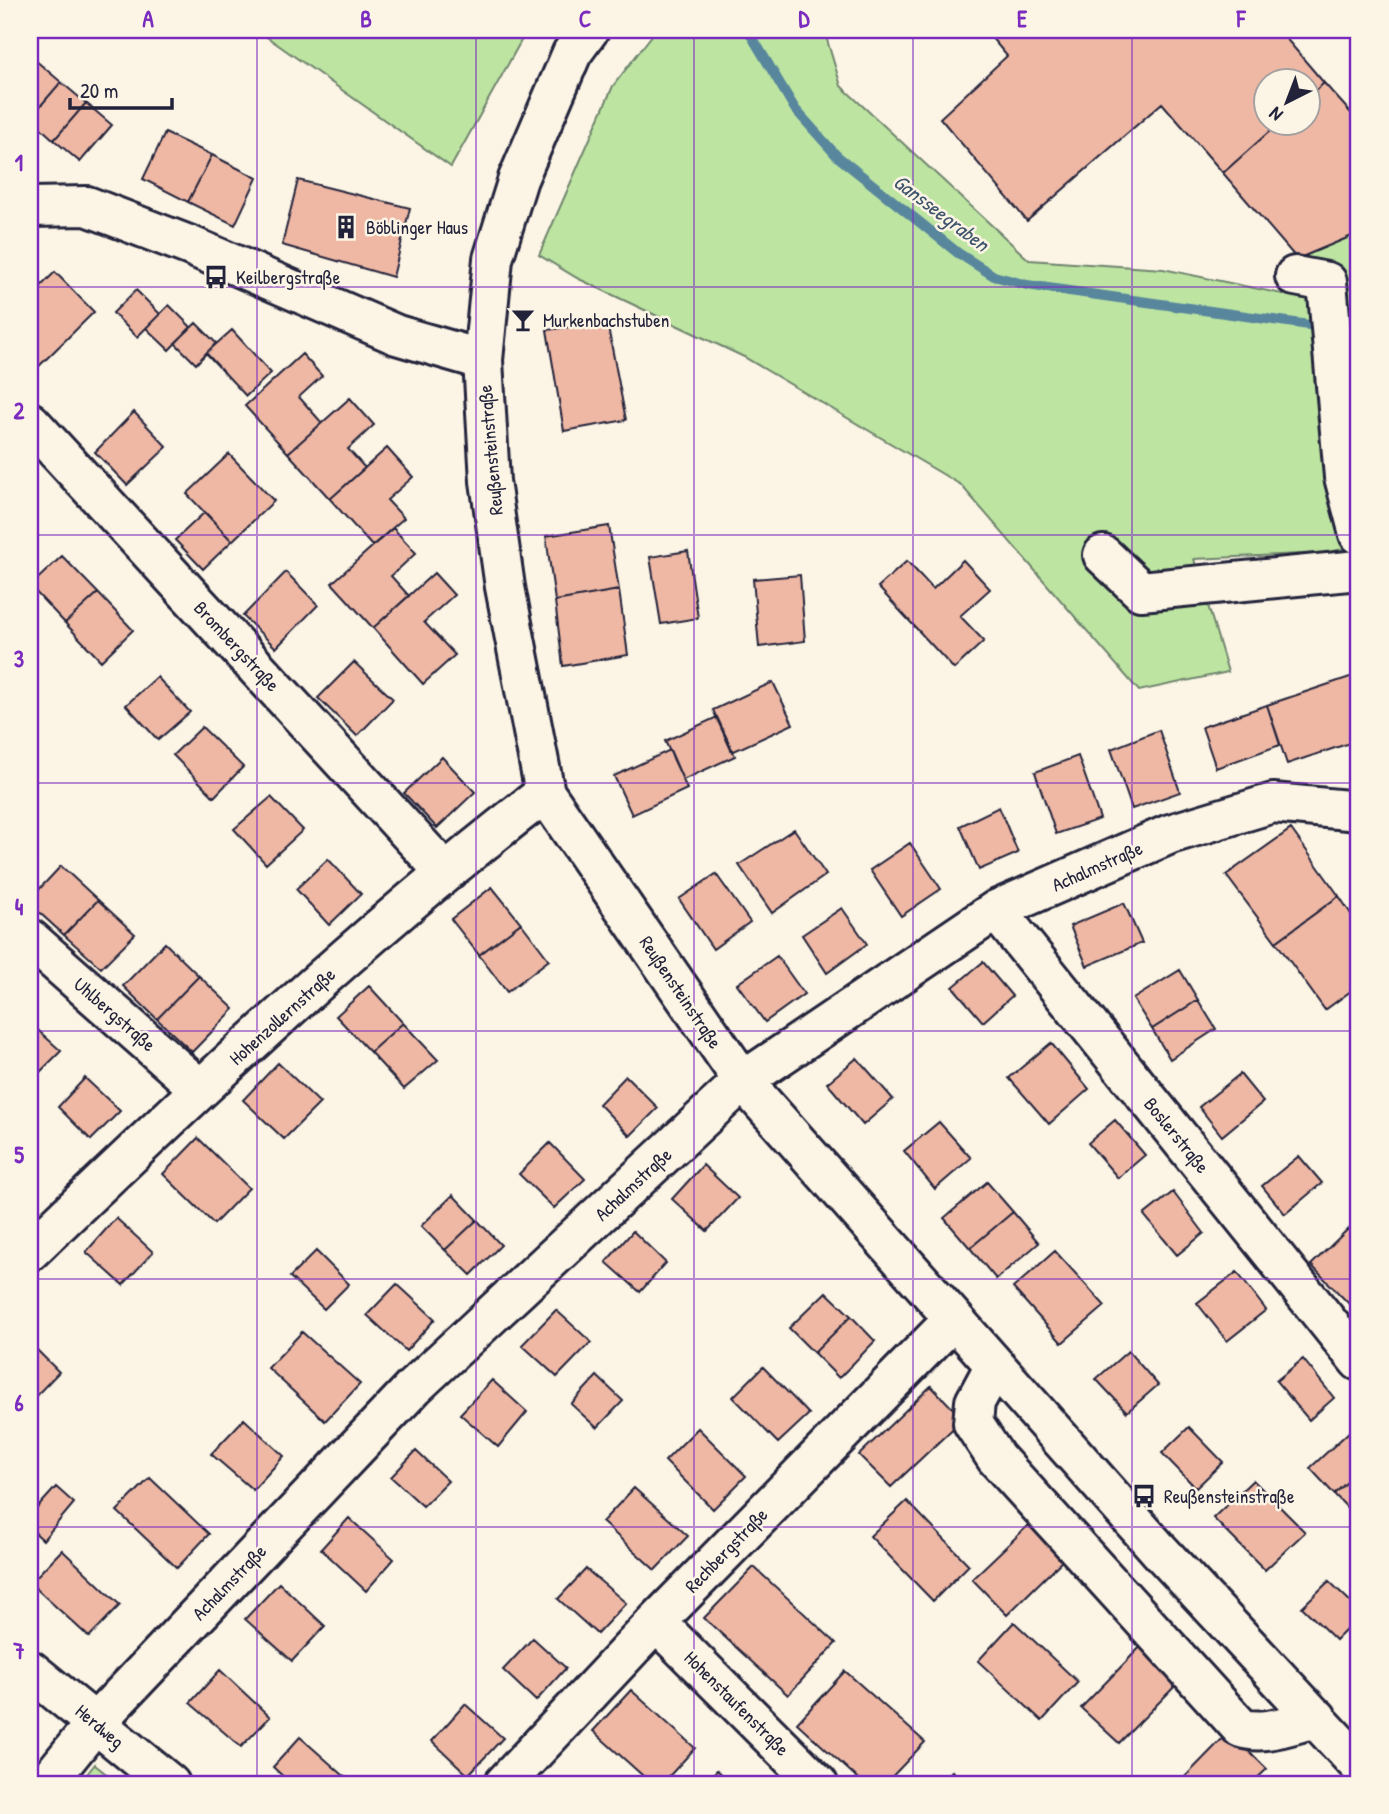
<svg xmlns="http://www.w3.org/2000/svg" width="1389" height="1814" font-family="'Patrick Hand',sans-serif">
<style>
.green{fill:#bde5a1;stroke:#70846e;stroke-width:2}
.lines{fill:none;stroke-linecap:round;stroke-linejoin:round}
.stream{stroke:#59869d;stroke-width:10}
.building{fill:#efb8a4;stroke:#22223b;stroke-width:2}
.minor-casing{stroke:#22223b;stroke-width:44}
.minor{stroke:#fcf5e5;stroke-width:38}
.grid{fill:none;stroke:#7b2cbf;stroke-width:2;stroke-opacity:0.55}
.labels{text-anchor:middle;stroke-width:5;stroke-linejoin:round;paint-order:stroke}
.poi-label{font-size:19px;fill:#22223b;stroke:#fcf5e5;text-anchor:start}
.street-label{font-size:19px;fill:#22223b;stroke:#fcf5e5}
.water-label{font-size:21px;font-style:italic;fill:#3e546c;stroke:#fcf5e5}
.neatline{fill:none;stroke:#7b2cbf;stroke-width:2.5}
.grid-label{font-size:23px;text-anchor:middle;font-weight:bold;fill:#7b2cbf}
</style>
<rect width="100%" height="100%" fill="#fcf5e5"/>
<filter id="ink" filterUnits="userSpaceOnUse"><feTurbulence type="fractalNoise" baseFrequency=".0143" numOctaves="2"/><feDisplacementMap in="SourceGraphic" scale="14" xChannelSelector="R" yChannelSelector="G"/><feConvolveMatrix kernelMatrix="1 2 1 2 8 2 1 2 1" color-interpolation-filters="sRGB"/></filter>
<g filter="url(#ink)">
<!-- green -->
<path class="green" d="M257,30H527L451,167Z
M656,30H824L841,86L1029,260L1163,269L1282,294L1295,276L1297,259L1359,233V546L1323,553L1194,559L1228,672L1139,691L961,485L744,357L577,278L539,255L613,86Z
M95,1764V1765L119,1784H79Z"/>
<g class="lines">
<!-- stream -->
<path class="stream" d="M748,30L795,109L837,156L958,253L994,276L1027,285L1309,325"/>
</g>
<!-- building -->
<path class="building" d="M985,30H1279L1324,83L1308,97V80H1266V122H1280L1223,173L1162,103L1027,221L940,118L1007,56Z
M35,60L61,82L30,118V66Z
M61,82L86,103L54,140L30,118Z
M1324,83L1359,122V233L1297,259L1223,173L1280,122H1308V97Z
M86,103L112,125L80,162L54,140Z
M165,133L212,155L188,202L143,179Z
M212,155L257,178L235,225L188,202Z
M298,180L410,208L393,277L282,245Z
M55,272L94,312L30,375V297Z
M136,290L160,314L137,337L113,313Z
M169,305L191,327L169,350L146,328Z
M607,322L626,420L564,431L547,330Z
M196,323L216,343L196,364L175,343Z
M232,330L271,373L246,396L206,353Z
M302,354L322,376L299,397L322,423L288,453L245,406Z
M350,398L374,425L348,449L365,468L330,499L288,453Z
M134,412L167,447L127,485L95,452Z
M387,448L413,477L387,500L404,518L372,546L330,499Z
M229,454L274,501L232,541L187,494Z
M205,512L232,541L203,569L175,540Z
M609,526L619,590L555,601L546,536Z
M393,528L416,553L391,576L409,596L373,628L332,583Z
M688,551L698,618L661,624L650,557Z
M62,556L98,593L65,623L30,586Z
M963,560L990,589L960,616L984,641L954,669L878,587L907,561L933,589Z
M286,572L318,605L276,648L243,616Z
M434,573L454,595L424,622L455,655L423,684L373,628Z
M800,575L805,641L759,647L753,579Z
M619,590L628,655L563,666L555,601Z
M98,593L133,630L101,661L65,623Z
M354,662L393,699L357,736L318,698Z
M1353,676L1359,693V740L1287,764L1267,705Z
M157,677L190,712L158,740L126,705Z
M773,682L793,724L732,752L713,710Z
M1267,705L1280,745L1216,768L1202,727Z
M717,717L735,756L683,780L665,741Z
M202,727L243,767L214,797L173,755Z
M1159,730L1180,792L1132,809L1111,749Z
M670,750L687,789L632,815L614,776Z
M1078,756L1100,819L1056,834L1035,772Z
M442,757L475,792L437,828L404,793Z
M271,797L303,830L266,864L234,829Z
M999,807L1018,853L979,870L960,826Z
M794,829L826,875L772,913L739,865Z
M1291,829L1339,896L1276,942L1226,875Z
M30,843L37,850L30,857Z
M910,843L941,889L901,916L870,870Z
M328,859L361,894L329,925L296,889Z
M61,866L98,900L64,935L30,904V899Z
M716,874L750,922L713,949L679,899Z
M492,887L521,923L479,955L451,919Z
M1339,896L1359,926V985L1325,1010L1276,942Z
M98,900L135,934L101,968L64,935Z
M1124,903L1142,943L1087,966L1070,926Z
M842,908L867,944L827,973L802,935Z
M521,923L549,960L507,992L479,955Z
M165,943L199,976L157,1019L123,986Z
M777,956L804,994L765,1022L737,984Z
M983,962L1012,996L983,1022L953,987Z
M1180,970L1198,1000L1152,1029L1133,999Z
M199,976L234,1009L192,1052L157,1019Z
M369,986L403,1023L370,1052L336,1016Z
M1198,1000L1216,1029L1170,1059L1152,1029Z
M30,1023L61,1051L32,1080L30,1078Z
M403,1023L438,1060L404,1089L370,1052Z
M1051,1043L1089,1089L1049,1124L1009,1078Z
M857,1058L893,1099L863,1125L827,1083Z
M278,1063L320,1103L284,1139L243,1100Z
M1240,1074L1263,1102L1222,1136L1199,1107Z
M626,1076L658,1108L630,1136L599,1104Z
M85,1078L120,1111L91,1140L58,1107Z
M1115,1120L1145,1155L1118,1178L1088,1143Z
M939,1122L971,1158L935,1189L904,1151Z
M198,1138L249,1188L214,1224L163,1174Z
M550,1143L585,1179L554,1208L519,1174Z
M1299,1156L1322,1183L1285,1214L1262,1186Z
M703,1165L738,1198L707,1231L672,1199Z
M987,1182L1013,1212L970,1248L944,1218Z
M1173,1192L1204,1233L1177,1255L1144,1215Z
M453,1195L477,1220L445,1250L421,1226Z
M1013,1212L1039,1243L996,1279L970,1248Z
M116,1218L153,1252L123,1285L86,1252Z
M477,1220L501,1245L471,1275L445,1250Z
M1348,1229L1359,1240V1314L1311,1265Z
M633,1231L666,1263L640,1292L606,1262Z
M316,1251L349,1284L324,1309L290,1277Z
M1055,1251L1105,1306L1062,1343L1013,1288Z
M1237,1272L1266,1310L1227,1341L1197,1303Z
M397,1284L435,1319L406,1351L367,1315Z
M826,1292L851,1316L814,1353L789,1328Z
M556,1310L591,1342L557,1377L522,1345Z
M851,1316L875,1341L839,1378L814,1353Z
M302,1332L360,1384L325,1421L268,1368Z
M30,1343L59,1372L30,1402Z
M1128,1351L1158,1385L1127,1412L1096,1379Z
M1303,1359L1334,1398L1309,1420L1276,1381Z
M763,1367L809,1414L778,1443L733,1397Z
M597,1376L623,1401L597,1428L571,1404Z
M492,1380L527,1412L498,1447L460,1414Z
M931,1386L963,1419L891,1487L859,1455Z
M244,1419L284,1456L253,1490L211,1454Z
M1189,1427L1223,1462L1196,1488L1162,1453Z
M698,1428L746,1476L713,1509L665,1461Z
M1350,1431L1359,1441V1471L1334,1494L1310,1468Z
M416,1451L448,1481L423,1506L391,1477Z
M1359,1471V1520L1334,1494Z
M150,1478L209,1534L177,1568L117,1511Z
M1253,1480L1305,1532L1265,1570L1213,1518Z
M56,1487L74,1503L43,1540L30,1528V1516Z
M634,1488L688,1536L655,1570L602,1522Z
M907,1501L969,1565L933,1601L870,1536Z
M349,1518L394,1559L366,1591L321,1549Z
M1036,1518L1070,1553L1007,1615L972,1579Z
M62,1550L120,1605L89,1637L30,1583Z
M754,1567L836,1643L788,1695L704,1618Z
M586,1569L626,1603L597,1634L558,1599Z
M1329,1581L1359,1610V1617L1336,1640L1302,1607Z
M279,1583L325,1626L292,1661L245,1619Z
M1014,1622L1078,1682L1042,1721L978,1661Z
M533,1638L566,1668L536,1701L503,1670Z
M1147,1640L1185,1676L1119,1743L1081,1708Z
M220,1670L270,1717L241,1747L190,1703Z
M845,1671L925,1742L885,1784H864L797,1723Z
M631,1690L695,1748L662,1784H652L593,1731Z
M465,1704L503,1738L468,1775L432,1741Z
M1229,1732L1267,1769L1251,1784H1178Z
M300,1737L352,1783L351,1784H291L273,1767Z
M717,1770L733,1784H704Z
M952,1771L966,1784H940Z"/>
<g class="lines">
<!-- minor casing -->
<g class="minor-casing">
<path id="minor" d="M589,30L572,53L518,179L493,259L483,360L490,481L505,587L545,793L743,1081L1158,1549L1359,1765
M30,207L87,206L191,246L397,335L483,360
M1295,276L1327,282L1344,477L1359,534
M30,422L444,871
M1103,555L1141,591L1359,570
M996,910L1359,1361
M30,939L200,1089
M30,1251C196,1092 363,933 545,793
M995,1365L975,1402L973,1423L996,1458L1241,1728C1265,1736 1293,1723 1317,1718
M656,1622L818,1784
M30,1670L170,1784
M46,1784L96,1722L414,1387L743,1081L996,910L1170,834L1273,803L1359,811
M504,1784L656,1622L953,1320"/>
</g>
<!-- minor -->
<use href="#minor" class="minor"/>
</g>
</g>
<!-- grid -->
<path class="grid" d="M257,30V1784M476,30V1784M694,30V1784M913,30V1784M1132,30V1784M30,287H1359M30,535H1359M30,783H1359M30,1031H1359M30,1279H1359M30,1527H1359"/>
<!-- icons -->
<defs>
<g id="building-bare" transform="scale(1.89)"><path d="M-4-6H4V6H1V3H-1V6H-4ZM-2.5-4.3h1.7v1.8h-1.7ZM.8-4.3h1.7v1.8H.8ZM-2.5-1h1.7V.8h-1.7ZM.8-1h1.7V.8H.8Z" fill="#22223b" stroke="#fcf5e5" stroke-width="2.5" paint-order="stroke"/></g>
<g id="bus-bare" transform="scale(1.89)"><path d="M-5-6H5V4H4V6H2V4H-2V6H-4V4H-5ZM-3.5-4V0h7V-4ZM-3.5 1.2v1.5H-2V1.2ZM2 1.2v1.5H3.5V1.2Z" fill="#22223b" stroke="#fcf5e5" stroke-width="2.5" paint-order="stroke"/></g>
<g id="bar-bare" transform="scale(1.89)"><path d="M-6-5H6L.8 .8V4.5H3.5V6h-7V4.5H-.8V.8Z" fill="#22223b" stroke="#fcf5e5" stroke-width="2.5" paint-order="stroke"/></g>
</defs>
<g fill-rule="evenodd">
<use href="#building-bare" x="346" y="227"/>
<use href="#bus-bare" x="216" y="277"/>
<use href="#bar-bare" x="523" y="320"/>
<use href="#bus-bare" x="1144" y="1496"/>
</g>
<g class="labels">
<!-- poi labels -->
<g class="poi-label">
<text x="366" y="234">Böblinger Haus</text>
<text x="236" y="284">Keilbergstraße</text>
<text x="543" y="327">Murkenbachstuben</text>
<text x="1164" y="1503">Reußensteinstraße</text>
</g>
<!-- street labels -->
<g class="street-label">
<text transform="translate(490 450) rotate(-95)" y="7">Reußensteinstraße</text>
<text transform="translate(237 646) rotate(47)" y="7">Brombergstraße</text>
<text transform="translate(1097 866) rotate(-24)" y="7">Achalmstraße</text>
<text transform="translate(681 992) rotate(56)" y="7">Reußensteinstraße</text>
<text transform="translate(115 1014) rotate(41)" y="7">Uhlbergstraße</text>
<text transform="translate(282 1016) rotate(-42)" y="7">Hohenzollernstraße</text>
<text transform="translate(1177 1135) rotate(51)" y="7">Boslerstraße</text>
<text transform="translate(633 1184) rotate(-43)" y="7">Achalmstraße</text>
<text transform="translate(726 1550) rotate(-46)" y="7">Rechbergstraße</text>
<text transform="translate(229 1582) rotate(-46)" y="7">Achalmstraße</text>
<text transform="translate(737 1703) rotate(45)" y="7">Hohenstaufenstraße</text>
<text transform="translate(100 1726) rotate(40)" y="7">Herdweg</text>
</g>
<!-- water labels -->
<g class="water-label">
<text transform="translate(941 213) rotate(37)" y="7">Gansseegraben</text>
</g>
</g>
<!-- margin -->
<rect width="1389" height="1814" fill="none" stroke="#fcf5e5" stroke-width="77"/>
<!-- north arrow -->
<g transform="translate(1287 102) rotate(222)"><circle r="33" fill="#fcf5e5" stroke="#a5a1a1" stroke-width="2"/>
<path d="M0-5L12 26L0 18L-12 26Z" fill="#22223b"/>
<text y="-10" font-size="19" font-weight="bold" text-anchor="middle" fill="#22223b">N</text>
</g>
<!-- scale -->
<path d="M70 98v10h102v-10" fill="none" stroke="#22223b" stroke-width="3.5"/>
<text x="80" y="98" font-size="21" fill="#22223b" stroke="#fcf5e5" stroke-width="5" paint-order="stroke">20 m</text>
<rect x="38" y="38" width="1312" height="1738" class="neatline"/>
<g class="grid-label">
<text x="148" y="27">A</text>
<text x="366" y="27">B</text>
<text x="585" y="27">C</text>
<text x="804" y="27">D</text>
<text x="1022" y="27">E</text>
<text x="1241" y="27">F</text>
<text x="19" y="171">1</text>
<text x="19" y="419">2</text>
<text x="19" y="667">3</text>
<text x="19" y="915">4</text>
<text x="19" y="1163">5</text>
<text x="19" y="1411">6</text>
<text x="19" y="1659">7</text>
</g>
</svg>
